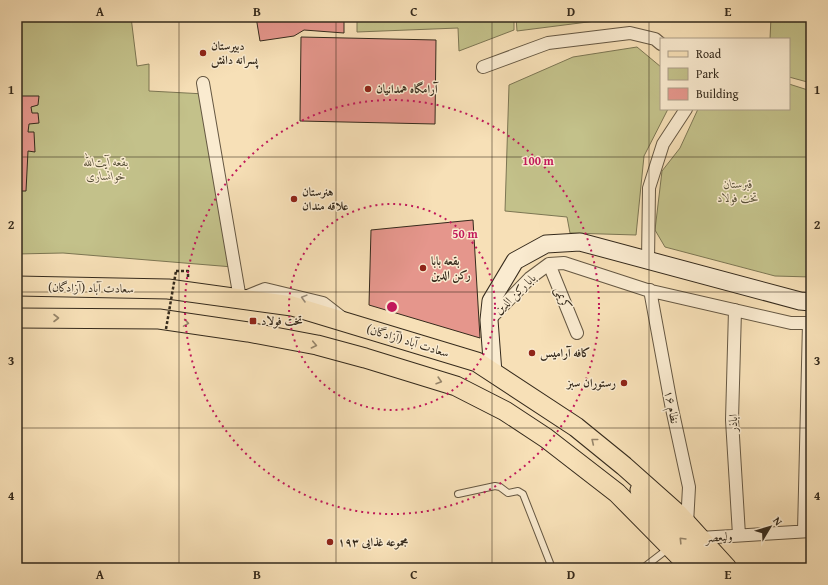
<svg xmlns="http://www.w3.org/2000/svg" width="828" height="585" font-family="'Gentium Book Plus',Amiri,serif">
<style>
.green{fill:#c3c18a;stroke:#7c7653}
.building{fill:#e5968c;stroke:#352a1c}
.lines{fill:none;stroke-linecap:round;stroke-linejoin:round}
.lane-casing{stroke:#665843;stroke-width:8}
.street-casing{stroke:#665843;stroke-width:14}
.secondary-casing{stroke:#352a1c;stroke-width:19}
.primary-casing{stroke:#352a1c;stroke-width:21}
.path{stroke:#352a1c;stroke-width:2.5;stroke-dasharray:3 2;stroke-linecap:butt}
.lane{stroke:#faebd0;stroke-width:6}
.street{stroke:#faebd0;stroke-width:12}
.secondary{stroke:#faebd0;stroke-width:17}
.primary{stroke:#f7e0b7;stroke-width:19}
.path-bridge{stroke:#352a1c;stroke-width:2.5;stroke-dasharray:3 2;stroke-linecap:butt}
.oneway{stroke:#988a76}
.oneway2{stroke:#96856a}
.grid{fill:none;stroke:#352a1c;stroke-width:1;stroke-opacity:0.55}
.ring{fill:none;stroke:#c2185b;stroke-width:2;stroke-dasharray:2 4}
.poi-dot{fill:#8f2418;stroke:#faebd0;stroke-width:1.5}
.labels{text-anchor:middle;stroke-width:3;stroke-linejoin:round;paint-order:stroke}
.poi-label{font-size:12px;font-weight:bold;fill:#352a1c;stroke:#faebd0;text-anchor:start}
.park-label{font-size:12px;font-style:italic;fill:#585038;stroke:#faebd0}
.street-label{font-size:12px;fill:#352a1c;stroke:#faebd0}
.centre{fill:#c2185b;stroke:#faebd0;stroke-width:2}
.ring-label{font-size:12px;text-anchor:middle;font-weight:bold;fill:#c2185b;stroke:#faebd0;stroke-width:3;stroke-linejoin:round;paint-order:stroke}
.neatline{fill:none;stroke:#352a1c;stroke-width:1.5}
.grid-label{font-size:13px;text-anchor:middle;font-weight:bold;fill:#352a1c}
</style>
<rect width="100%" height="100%" fill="#f7e0b7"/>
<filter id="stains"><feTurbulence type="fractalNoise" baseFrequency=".005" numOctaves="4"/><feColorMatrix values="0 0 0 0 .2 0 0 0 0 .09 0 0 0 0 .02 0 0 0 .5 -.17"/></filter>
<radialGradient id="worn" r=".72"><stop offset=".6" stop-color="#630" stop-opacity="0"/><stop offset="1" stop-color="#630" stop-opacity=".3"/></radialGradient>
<!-- green -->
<path class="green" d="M17,17H131L137,66L149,64V91L205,94L233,267L63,253L17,254Z
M357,17H514V30L459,51L458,28L357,32Z
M516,17H627L517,31Z
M771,17H811V83L789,77V39H770Z
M637,47L661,67V109H668L644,156L636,235L570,233L567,217L505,211L509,85L573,57Z
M789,84L811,91V277L775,276L665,247L655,230L662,171L680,148L698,109H789Z"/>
<!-- building -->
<path class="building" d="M256,17H344V33L304,30L294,36L260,41Z
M301,37L436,40L435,124L300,121Z
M17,96H39L38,105L31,107L32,113H38L39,123L29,124L28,132H34L35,152L28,151L26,191H17Z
M473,220L480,338L369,305L371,230Z"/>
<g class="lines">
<!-- lane casing -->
<g class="lane-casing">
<path id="lane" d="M458,494L495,486L500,487L508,493L518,491L523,494L552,568
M643,568L669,548"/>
</g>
<!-- street casing -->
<g class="street-casing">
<path id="street" d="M483,67L548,43L630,33L655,39L661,44
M203,83L240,299L265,289L323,303L341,317
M648,261L649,188L663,144L686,109
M549,264L577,333
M650,290L671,404L689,487L687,524
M735,310L732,420L739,535
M489,320L530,278L549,264L564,263L647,290L791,323H811
M804,531L809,323
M700,538L811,531"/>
</g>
<!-- secondary casing -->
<g class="secondary-casing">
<path id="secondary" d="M493,373L489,320L491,301L515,261L546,244L580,242L800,301L811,302"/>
</g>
<!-- primary casing -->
<g class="primary-casing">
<path id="primary" d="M17,286L168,289L292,306L477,362L576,427L624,466L678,514L727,568
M17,318L159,319L248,332L317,345L365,358L456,386L505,411L546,438L617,493L691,568
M640,490L655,512L709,568"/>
</g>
<!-- path -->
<path class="path" d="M176,271H188V277"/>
<!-- lane -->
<use href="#lane" class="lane"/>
<!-- street -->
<use href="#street" class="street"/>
<!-- secondary -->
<use href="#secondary" class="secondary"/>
<!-- primary -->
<use href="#primary" class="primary"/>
<!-- path-bridge -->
<path class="path-bridge" d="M166,329L176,271"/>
</g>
<!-- one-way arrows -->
<defs><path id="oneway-chevron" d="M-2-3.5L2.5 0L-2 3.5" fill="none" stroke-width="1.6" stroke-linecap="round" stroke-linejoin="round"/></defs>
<use class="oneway" href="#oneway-chevron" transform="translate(304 298) rotate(-165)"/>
<g class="oneway2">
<use href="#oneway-chevron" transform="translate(56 318)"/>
<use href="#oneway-chevron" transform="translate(186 323) rotate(9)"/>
<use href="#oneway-chevron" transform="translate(314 345) rotate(12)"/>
<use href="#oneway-chevron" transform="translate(439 381) rotate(17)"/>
<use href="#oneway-chevron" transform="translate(594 441) rotate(-141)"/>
<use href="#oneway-chevron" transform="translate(682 540) rotate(-134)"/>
</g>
<!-- grid -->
<path class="grid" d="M179,17V568M336,17V568M492,17V568M649,17V568M17,157H811M17,292H811M17,428H811"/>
<!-- distance rings -->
<g class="ring">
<circle cx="392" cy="307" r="103"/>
<circle cx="392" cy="307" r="207"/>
</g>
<!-- markers -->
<g class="poi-dot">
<circle cx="203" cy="53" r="4"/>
<circle cx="368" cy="89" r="4"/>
<circle cx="294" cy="199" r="4"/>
<circle cx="423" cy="268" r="4"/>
<rect x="249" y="317" width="8" height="8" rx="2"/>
<circle cx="532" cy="353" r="4"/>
<circle cx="624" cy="383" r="4"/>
<circle cx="330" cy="542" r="4"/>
</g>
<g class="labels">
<!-- poi labels -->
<g class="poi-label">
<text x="211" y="50">دبیرستان<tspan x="211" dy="14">پسرانه دانش</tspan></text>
<text x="376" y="93">آرامگاه همدانیان</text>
<text x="302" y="196">هنرستان<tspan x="302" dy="14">علاقه مندان</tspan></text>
<text x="431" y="265">بقعه بابا<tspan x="431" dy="14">رکن الدین</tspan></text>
<text x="261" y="325">تخت فولاد</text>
<text x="540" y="357">کافه آرامیس</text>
<text x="616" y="387" text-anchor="end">رستوران سبز</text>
<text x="338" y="546">مجموعه غذایی ۱۹۳</text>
</g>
<!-- park labels -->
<g class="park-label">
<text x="106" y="166">بقعه آیت‌الله<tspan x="106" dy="14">خوانساری</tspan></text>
<text x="738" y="188">قبرستان<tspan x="738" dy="14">تخت فولاد</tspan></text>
</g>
<!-- street labels -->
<g class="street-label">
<text transform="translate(91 288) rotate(1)" y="4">سعادت آباد (آزادگان)</text>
<text transform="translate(515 294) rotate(-44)" y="4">بابا رکن الدین</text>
<text transform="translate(563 298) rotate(67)" y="4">کریمی</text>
<text transform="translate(408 341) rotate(17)" y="4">سعادت آباد (آزادگان)</text>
<text transform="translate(672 407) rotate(79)" y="4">نظام ۱۶</text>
<text transform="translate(733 423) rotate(-91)" y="4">اباذر</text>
<text transform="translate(719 537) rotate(-4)" y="4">ولیعصر</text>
</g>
</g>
<circle cx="392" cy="307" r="6" class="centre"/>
<g class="ring-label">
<text x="538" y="165">100 m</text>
<text x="465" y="238">50 m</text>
</g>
<!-- margin -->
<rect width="828" height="585" fill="none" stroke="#f7e0b7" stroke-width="44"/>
<!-- legend -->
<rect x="660" y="38" width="130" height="72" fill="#faebd0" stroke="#ab9e88"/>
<rect x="668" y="51" width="20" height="6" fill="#f7e0b7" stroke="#ab9e88"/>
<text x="696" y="58" font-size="12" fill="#352a1c">Road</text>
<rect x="668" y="68" width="20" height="12" fill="#c3c18a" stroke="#ab9e88"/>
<text x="696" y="78" font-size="12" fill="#352a1c">Park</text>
<rect x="668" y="88" width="20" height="12" fill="#e5968c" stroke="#ab9e88"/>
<text x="696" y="98" font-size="12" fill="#352a1c">Building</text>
<!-- north arrow -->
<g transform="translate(770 527) rotate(52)" stroke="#faebd0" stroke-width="3" paint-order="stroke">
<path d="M0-3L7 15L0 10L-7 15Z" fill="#352a1c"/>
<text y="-6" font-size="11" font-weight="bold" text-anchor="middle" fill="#352a1c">N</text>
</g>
<rect x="22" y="22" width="784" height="541" class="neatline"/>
<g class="grid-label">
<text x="100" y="16">A</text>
<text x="257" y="16">B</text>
<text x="414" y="16">C</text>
<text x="571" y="16">D</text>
<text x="728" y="16">E</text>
<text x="11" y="94">1</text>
<text x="817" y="94">1</text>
<text x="11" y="229">2</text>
<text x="817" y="229">2</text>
<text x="11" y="365">3</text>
<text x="817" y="365">3</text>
<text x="11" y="500">4</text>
<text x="817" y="500">4</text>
<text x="100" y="579">A</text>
<text x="257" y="579">B</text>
<text x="414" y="579">C</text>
<text x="571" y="579">D</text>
<text x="728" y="579">E</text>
</g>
<rect width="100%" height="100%" filter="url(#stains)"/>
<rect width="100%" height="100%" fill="url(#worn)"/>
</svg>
